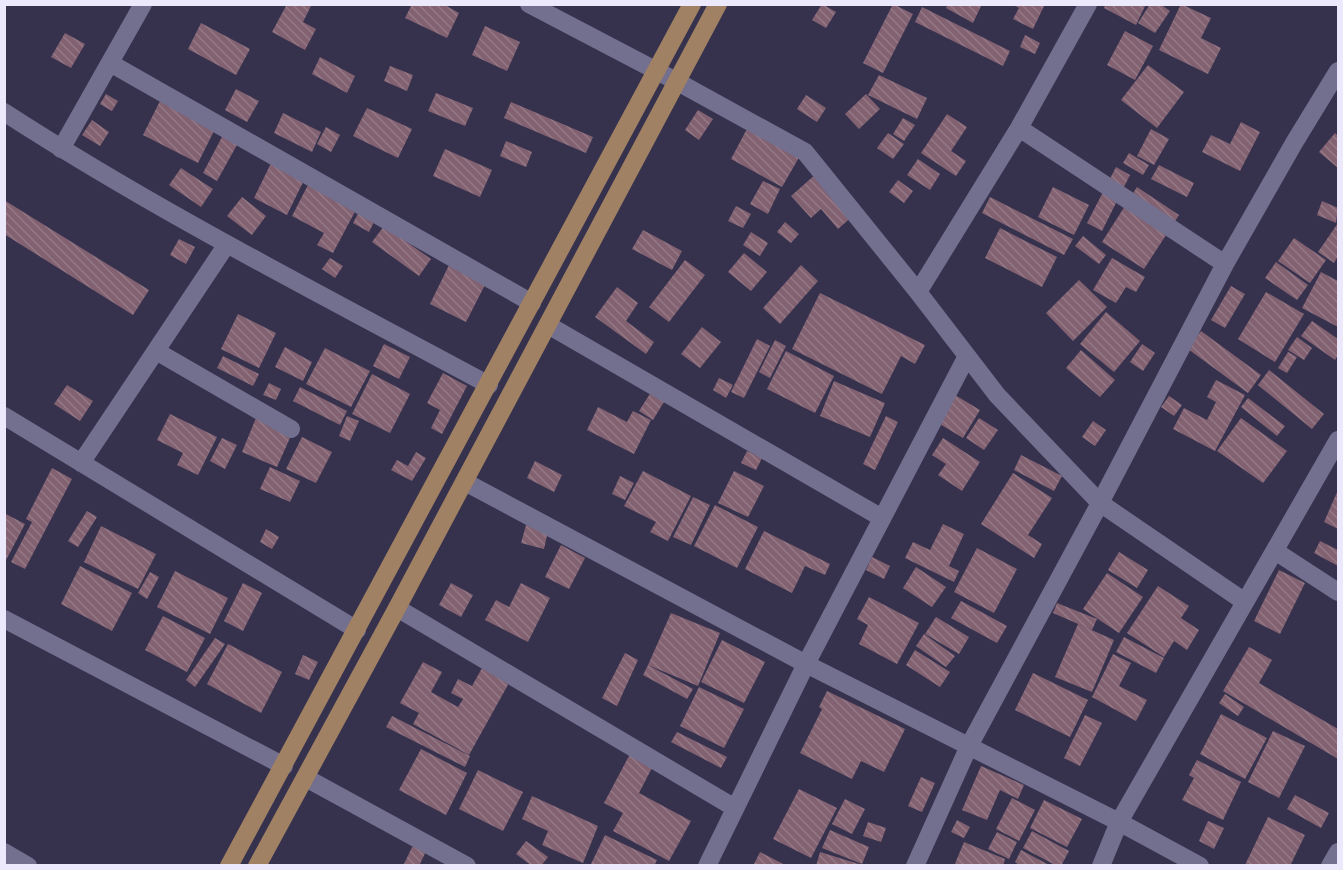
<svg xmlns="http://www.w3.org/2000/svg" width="1343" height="870" font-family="Roboto,sans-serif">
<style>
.building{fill:url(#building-back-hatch)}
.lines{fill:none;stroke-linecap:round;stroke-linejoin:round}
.minor{stroke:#736f8e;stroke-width:18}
.major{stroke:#a18163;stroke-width:18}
</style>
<defs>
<pattern id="building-back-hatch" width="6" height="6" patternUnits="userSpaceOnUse" patternTransform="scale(1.5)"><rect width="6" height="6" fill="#826171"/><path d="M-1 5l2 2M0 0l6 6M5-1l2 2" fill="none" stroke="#947886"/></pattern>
</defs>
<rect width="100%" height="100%" fill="#36324e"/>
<!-- building -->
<path class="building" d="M287,4H312L303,22L316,29L305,50L272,32Z
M412,4H443L459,13L447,38L405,18Z
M822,4L836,12L826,28L812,20Z
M893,4L913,14L883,73L863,63Z
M948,4H982L973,23L946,8Z
M1012,4H1045L1033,29L1013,19L1019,8Z
M1106,4H1146L1136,25L1104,8Z
M1150,4H1160L1170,11L1155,33L1138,23Z
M1181,4L1211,18L1201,38L1221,48L1208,74L1159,50Z
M922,7L1010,51L1003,66L915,22Z
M201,23L250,49L236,75L188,49Z
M485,26L520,42L507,71L472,55Z
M1125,31L1153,46L1135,80L1107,65Z
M65,33L85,44L71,68L51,57Z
M1025,35L1040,43L1035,54L1020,47Z
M320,57L355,76L347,93L312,74Z
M1148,65L1184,92L1157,128L1121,100Z
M390,66L413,75L407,91L384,81Z
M879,75L927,98L917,119L868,95Z
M236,89L259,101L247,122L225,110Z
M436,93L473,108L465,126L428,111Z
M106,94L118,101L112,111L100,104Z
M866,94L880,109L859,129L845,114Z
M806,95L826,108L817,122L797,109Z
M160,101L215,129L198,163L143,135Z
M511,102L593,137L586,153L504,118Z
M367,108L412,129L398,158L353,136Z
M698,110L713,119L699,140L685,130Z
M283,113L321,132L312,152L274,133Z
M947,114L967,127L951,151L966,161L956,176L921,153Z
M903,118L915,125L904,141L893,134Z
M92,120L109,132L100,146L82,135Z
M1241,122L1260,132L1240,171L1202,152L1211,135L1230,144Z
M749,125L801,154L782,187L731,159Z
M326,127L340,135L331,152L317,144Z
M1151,129L1169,139L1154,165L1137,156Z
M888,133L904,144L893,159L877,148Z
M1335,133L1338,136V168L1319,152Z
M223,135L238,143L217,181L203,173Z
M506,141L532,152L526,167L500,156Z
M445,149L492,170L480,197L433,176Z
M1129,153L1149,165L1143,175L1123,163Z
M273,159L306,176L287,215L254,198Z
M918,159L940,174L930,190L907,175Z
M1159,165L1194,183L1187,197L1151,179Z
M1116,167L1130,175L1102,231L1087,223Z
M181,168L213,189L201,207L169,185Z
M817,173L854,215L838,229L821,209L811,218L791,196Z
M898,180L913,191L904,203L889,192Z
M310,181L358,206L333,253L317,245L324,233L292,216Z
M763,181L780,189L768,214L750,204Z
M1053,187L1089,205L1074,235L1038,217Z
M1137,187L1179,215L1144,269L1102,242Z
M242,197L266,216L252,235L227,216Z
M990,197L1073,239L1064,255L982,213Z
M4,200L149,290L133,315L4,234Z
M1322,201L1338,208L1336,223L1317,215Z
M736,206L751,214L743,228L728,221Z
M361,208L377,216L369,232L353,223Z
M785,222L799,234L791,243L777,232Z
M1338,223V256L1334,263L1318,252Z
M384,226L431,259L419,276L372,242Z
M1000,228L1057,257L1042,287L985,258Z
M643,230L682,251L672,270L632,249Z
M751,232L768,243L760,256L743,245Z
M1083,236L1106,255L1099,264L1075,246Z
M1294,238L1326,260L1310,283L1278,261Z
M179,239L195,247L186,264L170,255Z
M744,253L767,272L751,291L728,272Z
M330,258L343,266L335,278L322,269Z
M1112,258L1145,277L1136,292L1126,287L1116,303L1093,290Z
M685,260L705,275L669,322L649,307Z
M451,261L488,279L466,322L430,304Z
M1276,262L1308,285L1297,300L1265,278Z
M801,265L818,281L780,324L763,308Z
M1321,272L1338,281V327L1302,308Z
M1079,280L1107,307L1073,341L1046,313Z
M1231,286L1245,294L1225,328L1211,320Z
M617,287L638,303L626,321L654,342L646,354L595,317Z
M1266,292L1304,314L1275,362L1238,339Z
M820,293L925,345L915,364L901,356L882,394L792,349Z
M1106,312L1140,341L1114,372L1080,344Z
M238,314L276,333L259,368L221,349Z
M1312,321L1338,339V355L1335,360L1301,336Z
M702,327L721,342L700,368L681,354Z
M1201,331L1261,375L1248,393L1188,349Z
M1297,337L1312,348L1304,360L1288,350Z
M757,339L770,346L744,398L731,392Z
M775,340L786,346L770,378L759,372Z
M384,344L410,357L399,379L373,366Z
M1142,344L1155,353L1143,371L1130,362Z
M285,347L312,362L303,381L275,367Z
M325,348L370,371L351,407L306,384Z
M1081,350L1115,380L1100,397L1066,368Z
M786,351L834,376L815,413L767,389Z
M1288,352L1297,357L1287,373L1278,368Z
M223,356L259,374L253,386L217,368Z
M1269,370L1324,414L1312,429L1258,385Z
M443,373L467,386L442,434L431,428L440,410L427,403Z
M372,374L410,394L390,433L352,414Z
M719,378L733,385L726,398L713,390Z
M1216,380L1245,395L1215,451L1173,429L1184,408L1207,420L1216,402L1207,397Z
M834,381L885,403L870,437L820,416Z
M269,383L281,389L276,400L263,395Z
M67,385L93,401L80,421L54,404Z
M300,387L347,411L340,425L293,401Z
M653,389L667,397L653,420L639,411Z
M950,392L980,410L963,438L933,420Z
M1169,396L1182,405L1174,416L1161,407Z
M1248,398L1285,426L1277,436L1241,407Z
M598,407L627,422L633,411L651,420L634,454L587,430Z
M258,413L294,429L277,467L242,452Z
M170,414L217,437L198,475L177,465L183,453L157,440Z
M347,416L359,421L350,441L339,436Z
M886,416L898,422L875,470L863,464Z
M979,418L998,430L984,450L966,438Z
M1241,418L1287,451L1263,483L1217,451Z
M1093,421L1106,430L1095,446L1082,437Z
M302,437L332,452L316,483L286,469Z
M222,438L237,445L225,469L210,461Z
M943,438L980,462L962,491L938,475L946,464L932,455Z
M747,451L762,458L756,470L741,463Z
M416,452L426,458L412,481L391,470L397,460L408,466Z
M1021,455L1062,476L1054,491L1014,470Z
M535,461L562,475L554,492L527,478Z
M270,467L300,481L290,502L260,489Z
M52,468L72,479L25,569L11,562L32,522L26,519Z
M643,471L691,496L668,541L650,532L656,522L624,506Z
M734,471L764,486L748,517L718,503Z
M1013,473L1052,498L1028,535L1042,544L1034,558L981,524Z
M620,476L634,483L625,500L612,494Z
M1338,490V529L1324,522Z
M693,497L710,505L691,545L673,537Z
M715,505L758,527L737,568L694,546Z
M87,511L97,517L78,547L68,541Z
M4,513L25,524L4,564Z
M943,524L964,534L949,566L959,571L954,582L905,558L913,542L930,550Z
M526,525L548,531L544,549L521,543Z
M101,526L156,554L138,589L84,562Z
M266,529L279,537L272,549L260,542Z
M764,531L830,564L825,575L805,566L792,593L745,569Z
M1320,541L1338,550V566L1314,553Z
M561,545L585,558L569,589L545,577Z
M977,548L1017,569L994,613L954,592Z
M1119,552L1148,570L1137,588L1108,570Z
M872,557L890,566L884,579L866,570Z
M80,566L132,593L112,631L61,604Z
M916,567L946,587L932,607L903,588Z
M1279,570L1305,583L1280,634L1254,621Z
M175,571L228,598L210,634L157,607Z
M150,572L159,577L147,599L138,593Z
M1107,573L1143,597L1119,633L1083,609Z
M243,583L262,593L243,631L224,621Z
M451,583L473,595L461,617L439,605Z
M521,583L550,598L528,642L485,620L496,600L509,607Z
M1158,586L1189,606L1181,618L1199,630L1187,650L1174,641L1164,657L1127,633Z
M869,597L919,623L897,664L859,644L868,625L857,619Z
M961,601L1007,626L997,643L951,618Z
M1057,603L1097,619L1092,630L1053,613Z
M671,613L720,633L698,686L648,665Z
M163,616L205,638L187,672L145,650Z
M936,617L969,637L959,654L925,634Z
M1078,624L1114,640L1092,692L1055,677Z
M924,634L955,656L946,667L916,646Z
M1124,637L1164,658L1156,673L1116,652Z
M215,638L225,644L195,687L186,680Z
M722,640L765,662L744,703L701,682Z
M228,644L282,672L261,713L207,684Z
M1249,647L1272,660L1259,683L1338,729V759L1223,691Z
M915,650L950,672L940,687L906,665Z
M625,653L638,660L617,706L602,698Z
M1113,654L1131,663L1119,686L1147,700L1136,721L1092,697Z
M303,655L318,662L309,680L295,674Z
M423,662L442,672L431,692L458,707L463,699L451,693L458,679L472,686L482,668L509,683L469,755L413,724L419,713L400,703Z
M648,665L693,689L687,699L643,675Z
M1033,673L1088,700L1070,737L1015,710Z
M699,687L744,709L724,748L680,726Z
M827,691L905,729L884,772L861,761L852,779L800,753L822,709L819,707Z
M1225,694L1244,707L1238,716L1219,703Z
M1221,714L1267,738L1245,779L1200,754Z
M1085,715L1102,723L1080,766L1064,758Z
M392,716L470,756L465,767L386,727Z
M1273,731L1305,746L1279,798L1248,782Z
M677,732L727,757L721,768L671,742Z
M421,749L467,773L446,815L399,790Z
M630,754L653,766L639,793L691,821L669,861L613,831L623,813L604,803Z
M1197,760L1241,782L1223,820L1182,800L1194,778L1189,775Z
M981,766L1024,785L1018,799L1000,790L987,820L962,810Z
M478,770L523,792L503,831L459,809Z
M921,777L935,783L922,812L908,806Z
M799,789L837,808L811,858L773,839Z
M1295,795L1329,813L1321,828L1287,809Z
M532,796L598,826L583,863L542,845L548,831L522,819Z
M1012,798L1035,810L1019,841L996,829Z
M845,799L865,809L852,834L832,824Z
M1044,800L1082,819L1067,847L1030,828Z
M1268,817L1305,835L1290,866H1246L1245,865Z
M957,820L970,827L964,838L951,832Z
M1208,821L1224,828L1214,849L1199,841Z
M868,822L886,828L881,842L863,836Z
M830,830L869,847L862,864L822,848Z
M1032,831L1069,851L1061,866H1057L1023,848Z
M997,832L1017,842L1009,859L988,849Z
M605,835L657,860L654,866H590Z
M416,839L429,845L419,866H403Z
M526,841L548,857L541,866H532L516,854Z
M964,842L1005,859L1003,866H954Z
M1021,850L1051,866H1021L1015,862Z
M760,852L787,866H753Z
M820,852L859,864V866H816Z"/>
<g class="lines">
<!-- minor -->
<path class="minor" d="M529,4L676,81L805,152L918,292L997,395L1100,503L1245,602
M110,63L532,303
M4,112C160,213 326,297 489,385
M1019,128L1225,264
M61,149L143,4
M918,292L1019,128L1088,4
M548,325L882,518
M156,351L291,429
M4,416L357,630
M81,463L227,244
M465,482L806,664L1119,822L1200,866
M1275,551L1338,592
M397,608L735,808
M4,619L284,766
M306,778L467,866
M4,852L28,866
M707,866L806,664L967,356
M915,866L969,746L1100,503L1225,264L1294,143L1338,71
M1101,866L1119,822L1338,440
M1330,866L1338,852"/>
<!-- major -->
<path class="major" d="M229,866L692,4
M257,866L397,608L718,4"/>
</g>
<!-- border -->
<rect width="1343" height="870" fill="none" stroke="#ebe9fb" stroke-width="12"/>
</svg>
